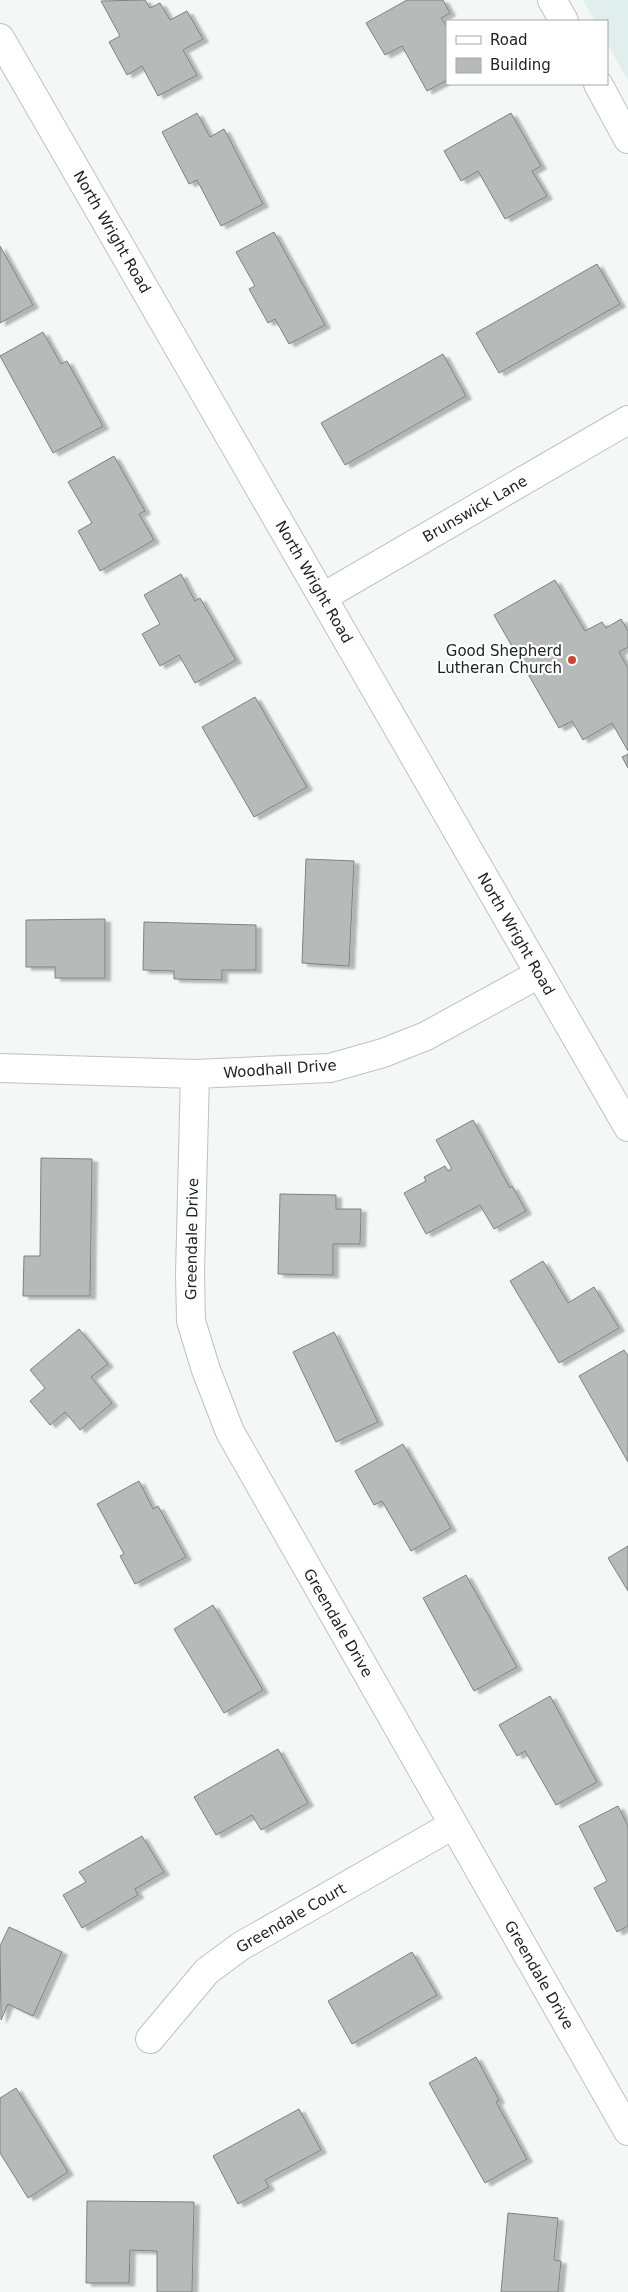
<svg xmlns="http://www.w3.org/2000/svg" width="628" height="2292" font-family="'DejaVu Sans',sans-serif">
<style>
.built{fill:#e1efec}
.building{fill:#b6bbba;stroke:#7e8281;filter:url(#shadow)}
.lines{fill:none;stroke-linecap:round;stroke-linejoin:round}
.minor-casing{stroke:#bec2c1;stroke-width:30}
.secondary-casing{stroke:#bec2c1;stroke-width:30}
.minor{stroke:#fff;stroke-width:28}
.secondary{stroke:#fff;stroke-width:28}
.poi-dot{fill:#d0442d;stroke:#fff;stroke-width:2}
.labels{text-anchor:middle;stroke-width:4.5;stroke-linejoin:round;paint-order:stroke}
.street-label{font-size:15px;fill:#212322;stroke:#fff}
.poi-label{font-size:15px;fill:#212322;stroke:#fff;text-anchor:end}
</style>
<defs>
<filter id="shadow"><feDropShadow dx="5.5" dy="3" stdDeviation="1" flood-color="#0004"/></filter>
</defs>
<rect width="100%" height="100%" fill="#f3f8f7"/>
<!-- built -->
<path class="built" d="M583,0H628V81L607,43V21H595Z"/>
<!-- building -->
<path class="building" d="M145,0L150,8L160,3L170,20L187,11L203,39L183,50L197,75L158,96L142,66L127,75L109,42L120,36L101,1Z
M407,0H443L450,13L441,18L447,27V80L427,91L402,46L385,55L366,23Z
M197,113L210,137L224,129L263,204L221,226L197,180L189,184L162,132Z
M511,113L541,166L532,171L547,196L505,219L478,171L461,181L444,151Z
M274,232L325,325L289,344L275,319L268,323L249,289L255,286L236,252Z
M0,246L33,305L0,323Z
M597,264L620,304L499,373L476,333Z
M43,332L61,364L67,361L103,426L53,453L0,356Z
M443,354L466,396L345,465L321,423Z
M114,456L145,511L139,514L154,540L100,571L78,531L92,523L68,482Z
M181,574L195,601L200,598L236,660L195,683L179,655L160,666L142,634L160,624L144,595Z
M555,580L585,631L602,622L606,628L621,619L628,631V647L619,652L628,668V751L612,723L583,740L572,721L559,728L494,615Z
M255,697L307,787L254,817L202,727Z
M628,754V768L622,757Z
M306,859L354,861L349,966L302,963Z
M105,919V978H55V967H26V920Z
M144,922L256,925V970H222V980L174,979V971L143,970Z
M473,1120L510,1188L512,1186L526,1211L494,1229L480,1205L426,1234L404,1193L426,1181L424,1177L445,1166L448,1171L452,1169L436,1140Z
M41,1158L92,1159L90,1296H23L24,1256H40Z
M280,1194L336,1195V1209H361L360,1244H333V1275L278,1274Z
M543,1261L568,1303L594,1287L619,1328L559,1363L510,1281Z
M79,1329L108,1364L91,1377L112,1403L80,1430L65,1412L50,1425L30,1401L45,1388L30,1370Z
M334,1332L378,1422L336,1442L293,1352Z
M624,1350L628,1356V1462L579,1376Z
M403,1444L451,1528L411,1551L382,1501L374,1505L355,1471Z
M139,1481L153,1509L158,1506L186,1557L135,1584L120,1556L124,1554L97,1504Z
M628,1546V1591L608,1558Z
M466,1575L517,1667L474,1691L423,1598Z
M213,1605L263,1690L224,1713L174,1629Z
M550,1696L597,1782L556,1805L525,1751L517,1756L499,1725Z
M278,1749L308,1803L261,1830L252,1815L216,1835L194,1797Z
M618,1806L628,1826V1926L617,1932L594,1888L607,1881L579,1826Z
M142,1836L164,1872L135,1889L138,1895L82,1928L63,1895L86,1882L79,1872Z
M9,1927L62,1952L33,2016L8,2004L1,2020L0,1946Z
M412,1952L437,1995L352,2044L328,2001Z
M476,2057L499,2100L496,2102L527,2159L485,2183L429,2083Z
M16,2088L68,2172L28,2198L0,2153V2098Z
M299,2109L321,2150L265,2180L269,2187L238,2204L213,2156Z
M87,2201L194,2202L192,2292H157V2251L130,2250L129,2283H86Z
M508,2213L558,2218L554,2260L561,2261L558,2292H501Z"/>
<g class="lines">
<!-- minor casing -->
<g class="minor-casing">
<path id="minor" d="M552,0L564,21
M598,84L628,139
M323,597L628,420
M0,1068L195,1074L330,1068L383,1053L426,1036L539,974
M195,1074L190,1274L191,1321L206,1370L230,1432L628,2131
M150,2039L207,1971L241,1946L453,1825"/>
</g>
<!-- secondary casing -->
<g class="secondary-casing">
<path id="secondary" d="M0,38L628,1127"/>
</g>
<!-- minor -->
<use href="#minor" class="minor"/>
<!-- secondary -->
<use href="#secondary" class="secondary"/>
</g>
<!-- markers -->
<circle class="poi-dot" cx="572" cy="660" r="5"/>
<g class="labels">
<!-- street labels -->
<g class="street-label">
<text transform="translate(112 232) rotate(60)" y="5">North Wright Road</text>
<text transform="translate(475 509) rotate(-30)" y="5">Brunswick Lane</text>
<text transform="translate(314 582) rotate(60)" y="5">North Wright Road</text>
<text transform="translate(516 934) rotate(60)" y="5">North Wright Road</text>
<text transform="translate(280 1069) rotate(-4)" y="5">Woodhall Drive</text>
<text transform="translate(192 1239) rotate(-89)" y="5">Greendale Drive</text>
<text transform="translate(338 1623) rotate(60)" y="5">Greendale Drive</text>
<text transform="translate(291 1918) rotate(-30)" y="5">Greendale Court</text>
<text transform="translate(539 1975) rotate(60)" y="5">Greendale Drive</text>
</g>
<!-- poi labels -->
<g class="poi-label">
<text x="562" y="656">Good Shepherd<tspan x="562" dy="17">Lutheran Church</tspan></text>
</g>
</g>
<!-- legend -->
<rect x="446" y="20" width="162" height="65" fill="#ffffff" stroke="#a6a7a7"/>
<rect x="456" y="36" width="25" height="8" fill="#ffffff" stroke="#a6a7a7"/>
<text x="490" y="45" font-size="15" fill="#212322">Road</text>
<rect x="456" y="58" width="25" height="15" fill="#b6bbba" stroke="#a6a7a7"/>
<text x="490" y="70" font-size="15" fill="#212322">Building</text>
</svg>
